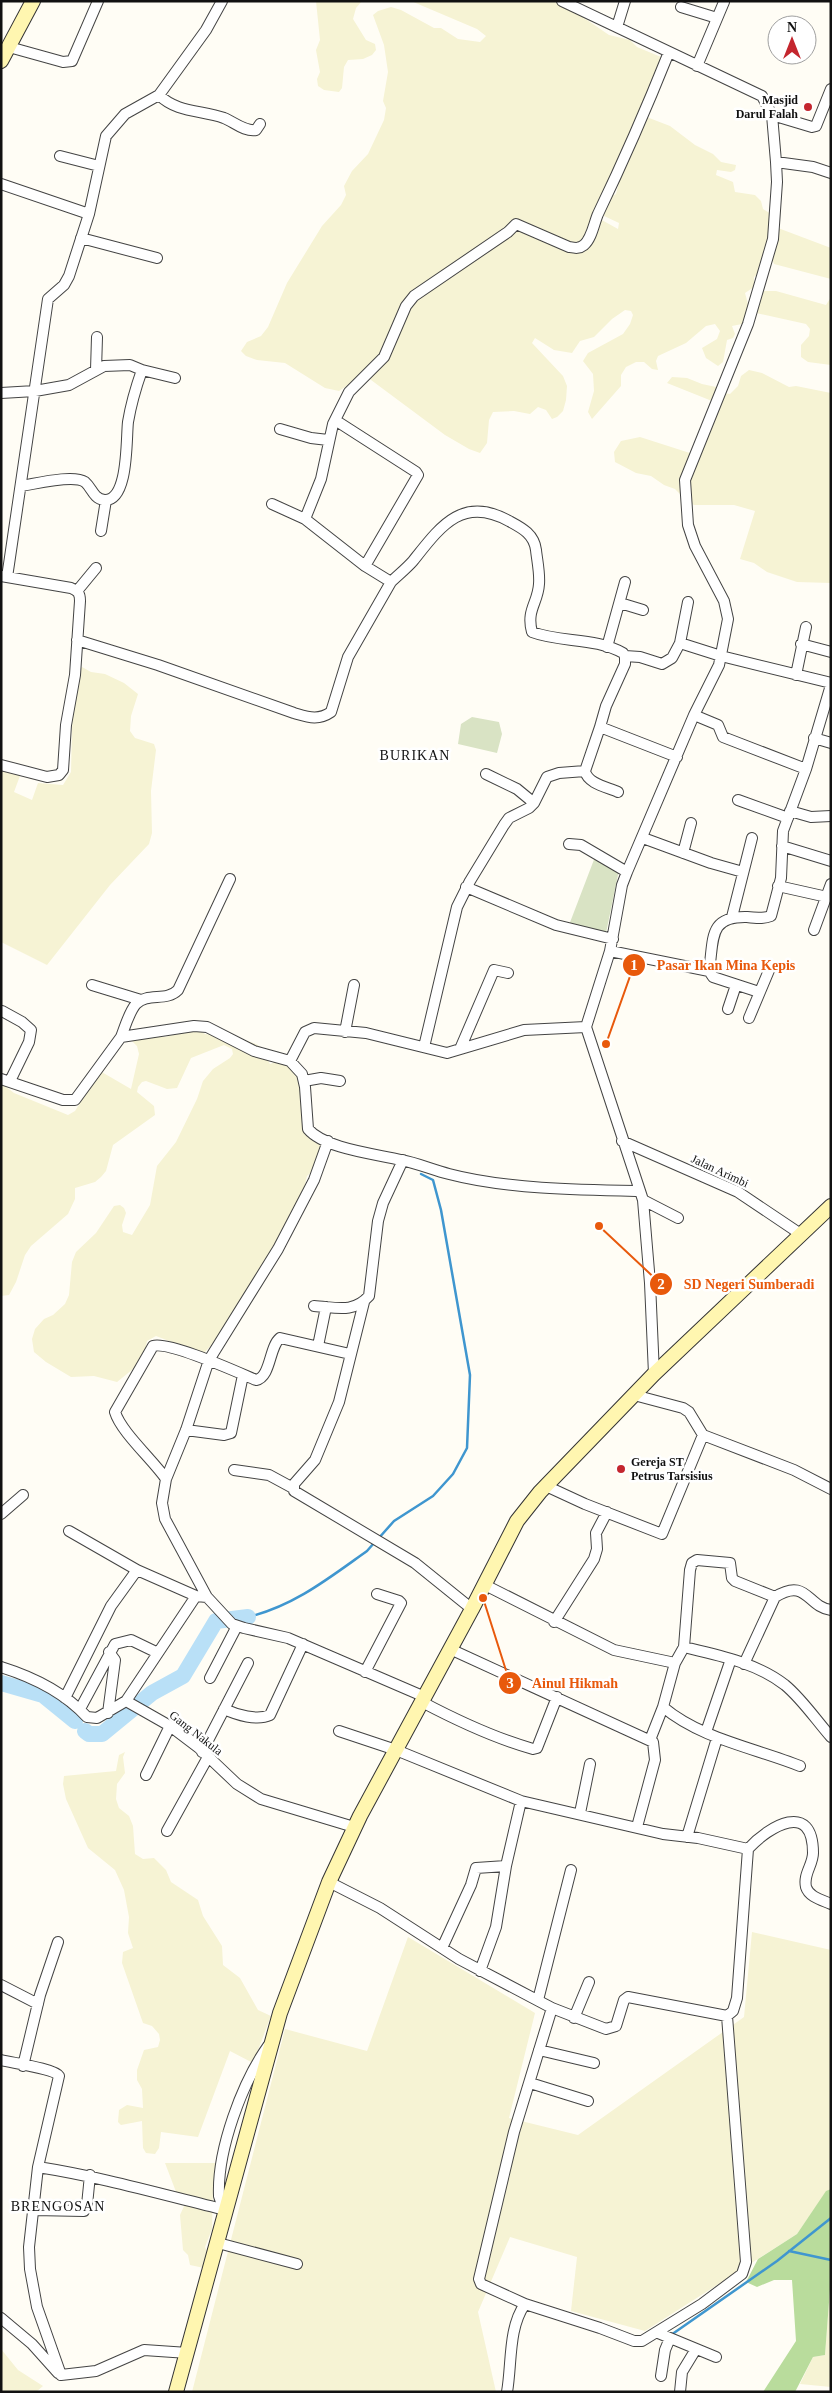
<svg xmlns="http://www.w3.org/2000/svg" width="832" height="2393" font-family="Georgia,serif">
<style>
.farmland{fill:#f6f3d4}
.forest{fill:#b9dc9c}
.cemetery{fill:#d9e3c4}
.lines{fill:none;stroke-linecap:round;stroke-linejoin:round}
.stream{stroke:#3f96cf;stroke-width:2.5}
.river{stroke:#b9e0f7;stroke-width:16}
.minor-casing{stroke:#444;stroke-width:12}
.secondary-casing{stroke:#333;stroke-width:16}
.minor{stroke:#fff;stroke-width:10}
.secondary{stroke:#fff6b0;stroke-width:14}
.poi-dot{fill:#c4262e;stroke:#fff;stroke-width:2}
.labels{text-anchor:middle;stroke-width:5;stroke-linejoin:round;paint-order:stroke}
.poi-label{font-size:12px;font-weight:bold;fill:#111;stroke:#fff;text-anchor:end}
.street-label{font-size:12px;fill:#111;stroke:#fff}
.neighbourhood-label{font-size:14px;letter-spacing:1px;fill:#111;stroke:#fff}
.leader{fill:none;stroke:#e8590c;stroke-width:2}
.callout-dot{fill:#e8590c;stroke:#fff;stroke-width:2}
.mark-label{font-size:15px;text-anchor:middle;font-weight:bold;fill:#fff}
.callout-label{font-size:14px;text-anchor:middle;font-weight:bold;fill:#e8590c;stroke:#fff;stroke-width:5;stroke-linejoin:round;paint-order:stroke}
</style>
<rect width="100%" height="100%" fill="#fffdf5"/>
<!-- farmland -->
<path class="farmland" d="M316,1H362L356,8L353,19L366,40L375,44L376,50L372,55L363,59L348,60L344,67L342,88L339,92L324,90L318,86L317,79L320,72L316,50L320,40Z
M411,1H553L571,9L609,35L630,40L637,47L661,57L658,70L584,241L578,245L522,224L417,298L518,227L581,250L600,219L618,229L619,223L602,215L610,197L616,194L618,186L616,183L644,116L670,126L695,145L713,154L721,162L736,165L735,170L731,172L717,170L716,175L733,182L735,192L755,195L761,201L763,209L771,214L770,225L831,248V279L774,264L771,256L762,271L754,277V287L745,293L749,308L746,316L742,324L732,326L735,334L733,338L727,340L723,362L718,366L706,358L702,348L717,339L720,331L715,324L706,326L686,343L658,356L656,361L658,370L652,369L644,362H636L626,367L621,375V386L592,419L588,412L594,391L593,374L583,361L588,353L623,334L630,324L633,315L631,311L625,310L612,319L594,337L580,341L572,353L554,350L535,338L532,343L563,376L567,386L566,400L563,411L557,417L552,419L546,410L538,407L530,414L514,411L493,412L489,420L487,443L480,453L469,449L445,435L367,377L387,349L364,374L339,391L325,388L285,363L257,360L246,356L241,351L247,342L261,336L268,327L287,283L322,226L341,205L346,195L344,186L352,171L368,154L384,120L386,108L383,101L388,72L384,45L373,15L378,11L391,7L401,10L434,28H441L458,39L480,42L486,36L477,29Z
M764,291H776L826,305L831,297V365L808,362L801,357V345L809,336L810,329L806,324L756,313L757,304Z
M749,370L762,373L789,387L796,386L831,393V583L797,582L767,572L754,563L740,559L755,511L734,505H694L686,500L675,489L664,485L651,476L636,473L615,462L614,452L621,441L640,437L693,454L712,401L667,383L672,377L687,378L702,384L716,387L723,393L730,394L738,386L741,376Z
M82,667L91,672L105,674L124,683L138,694L131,716L130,731L135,738L154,744L156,750L151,791L152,833L149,844L110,885L47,965L1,942V769L21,773L14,792L32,800L38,783L63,785L71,772L72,727L76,674Z
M198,1029L205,1034L237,1037L256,1044L266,1050L267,1059L270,1064L275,1062L286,1064L299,1072L310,1118L314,1128L327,1139L322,1162L307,1176L303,1193L285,1230L218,1338L203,1354L156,1336L147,1341L143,1361L117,1382L94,1376L71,1377L46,1362L34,1352L32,1339L35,1329L44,1319L53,1315L65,1304L69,1295L72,1262L76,1252L96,1233L114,1206L120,1205L124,1208L126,1213L122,1225L123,1232L132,1235L150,1205L157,1166L176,1142L197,1099L203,1081L213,1069L230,1058L233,1054L232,1049L224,1045L191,1058L177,1088L167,1089L146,1081L142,1082L138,1087L137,1092L154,1106L155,1115L113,1145L106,1171L101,1177L95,1182L75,1188V1199L68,1214L31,1246L25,1255L16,1282L9,1295L1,1296V1083L14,1093L68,1115L75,1111L100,1071L131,1089L139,1054L137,1046L131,1040L146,1033L165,1037Z
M125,1752L123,1757L125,1773L117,1784L116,1799L119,1808L129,1816L133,1826L135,1854L143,1859L154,1858L166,1870L171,1882L198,1900L203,1916L222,1946L223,1965L240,1978L258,2010L271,2016L253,2063L230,2051L198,2137L161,2132L159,2148L155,2154L146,2153L143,2148L142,2121L121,2125L118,2122L119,2110L127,2105L143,2108L142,2089L137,2080V2070L144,2050L158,2047L160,2040L159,2034L152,2026L143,2023L122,1963L123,1952L133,1948L128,1933L129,1917L124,1890L115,1870L88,1848L66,1799L63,1784L64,1776L116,1771L119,1755Z
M752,1932L831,1950V2189L826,2192L797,2234L645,2331L571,2311L577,2257L510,2237L478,2312L496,2392H192L285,2029L367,2051L408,1937L535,2013L509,2118L578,2135L744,2017Z
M165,2163H217L213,2190L212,2229L205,2247L208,2253L204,2268L190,2265L188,2255L183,2250L180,2215L185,2204L178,2197Z
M831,2276V2387L800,2384L813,2357L825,2355Z
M1,2349L18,2370L43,2386L36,2392H1Z"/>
<!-- forest -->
<path class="forest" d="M831,2189V2276L825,2355L813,2357L795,2392H763L796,2341L792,2280H774L757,2287L746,2282L758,2259L797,2234L826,2191Z"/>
<!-- cemetery -->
<path class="cemetery" d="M472,717L499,722L502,734L497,753L458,744L461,724Z
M595,857L619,870L606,933L569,925Z"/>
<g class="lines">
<!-- stream -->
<path class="stream" d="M378,1539L394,1521L433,1496L453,1474L467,1448L470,1375L441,1210L433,1180L421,1174
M248,1617C294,1606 329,1578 367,1551L374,1543
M789,2251L831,2260
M671,2335L777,2261L831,2218"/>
<!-- river -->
<path class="river" d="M1,1683L43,1695L75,1721
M85,1731L89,1734H102L152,1693L183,1676L216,1621L248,1617"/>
<!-- minor casing -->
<g class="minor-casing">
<path id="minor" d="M562,1L762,96L772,115L776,162L777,182L773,239L748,324L685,480L688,525L695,546L724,601L728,619L719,665L694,715L627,872L622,885L610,951L586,1027L643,1200L650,1283L654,1374
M681,7L717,18
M617,27L625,1
M9,47L63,62L72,61L98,1
M669,52C647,107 624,160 598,214C594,223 592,238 584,245C579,249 575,248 569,247L516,224L508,232L414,296L406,306L384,357L349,392L333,424L321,479L305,519L365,566L391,582C398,575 406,569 413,561C440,527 462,495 509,521C522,528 534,534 536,550C537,560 540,573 539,584C538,603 526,610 532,632C561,643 595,637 623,653L625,656V664L606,706L600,727L677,757
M697,66L724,2
M159,95C177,113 202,110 224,118C234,122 245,132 256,130L260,124
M772,115L812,127L816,126L831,89
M60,156L99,166
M776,162L813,167L831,173
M1,184L89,214
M81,238L157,258
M96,370L97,337
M142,370L175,378
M1,393L35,391L69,385L104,366L130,365L142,370C136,387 131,404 128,422C126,438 129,502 104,500C93,498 92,488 85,482C73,474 35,484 21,486
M335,420L416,472L418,475L365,566
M280,429L311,438L328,440
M272,504L305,519
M101,531L106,500
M1,576L7,577L9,564L48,299L64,285L69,276L89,214L106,136L125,114L159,95L206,30L222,1
M77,591L96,568
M620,603L643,610
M77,640L158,665L294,713C308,717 318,721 331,712L348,657L391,582
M680,643L688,602
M801,644L831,652
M607,647L625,582
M625,656L640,657L662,664L672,658L680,643L721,656L831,683
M796,675L806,627
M694,715L718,725L723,737L806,769
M600,727L585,771C588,784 607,787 618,792
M814,738L831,743
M1,765L47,777L59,775L63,770L66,725L75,675L80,601C80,593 78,591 71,588L7,577
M486,774L517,789L534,803
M738,800L788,818
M790,811L811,817L831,816
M643,838L711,863L743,872
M569,844L581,845L627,872
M782,846L831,861
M683,853L691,823
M778,886L827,897
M466,887L556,925L613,939
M732,917L752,838
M814,930L831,884
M610,951L709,971C714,939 708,916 747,917C755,918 763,919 771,916L781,878L783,831L806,769L831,685
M709,971L713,977L759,992
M92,985L141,1000
M728,1009L736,985
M2,1011L22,1022L31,1030L29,1042L10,1081
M749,1018L770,968
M345,1032L354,985
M121,1037C125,1027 129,1012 136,1004C148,992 166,1002 178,990L230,879
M424,1047L457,907L470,881L504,825L509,818L529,808L534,803L547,777L559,773L585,771
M460,1049L494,970L508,973
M290,1061L305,1032L314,1028L366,1033L447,1053L524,1030L586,1027
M1,1079L63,1100H75L121,1037L194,1026L207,1027L254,1051L290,1061L302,1074L305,1087L308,1129C325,1149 376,1154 401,1160C417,1163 433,1170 449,1174C506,1189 580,1190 639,1191
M304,1081L321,1078L340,1081
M328,1141L314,1180L278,1249L209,1360L186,1430L166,1479L162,1503L165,1519L207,1597L232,1624L244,1628L288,1638L425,1697
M622,1141L738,1192L802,1235
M643,1200L678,1218
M364,1302L339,1402L315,1460L294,1484V1491L415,1563L472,1609
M314,1306C335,1307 353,1314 369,1296L378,1221L383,1203L403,1160
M318,1346L326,1307
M634,1395L683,1408L689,1412L703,1435L794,1470L831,1489
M186,1430L224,1435L231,1433L243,1375
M234,1470L269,1475L293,1488
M166,1479C153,1460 121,1432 115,1412L153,1346C169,1341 237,1372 256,1380C271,1377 269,1347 280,1338L350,1354
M546,1486L585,1504L662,1534L703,1435
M1,1514L23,1495
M69,1531L137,1570L196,1596L207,1597
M485,1585L614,1650L675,1663L684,1647C718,1655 757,1663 785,1685C802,1699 816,1720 831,1737
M554,1622L594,1559L597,1549L596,1533L607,1512
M684,1647L690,1570L692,1563L697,1560L730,1563L732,1578L735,1581L775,1597
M450,1649L653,1742L655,1760L637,1827
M675,1663L663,1707C701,1739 755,1748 800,1766
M744,1664L775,1597C807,1577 807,1607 831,1610
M1,1667C33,1677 64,1692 87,1717L97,1718L126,1701L170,1726L199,1748L237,1784L261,1799L354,1827
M365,1672L401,1603L399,1601L377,1594
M210,1678L237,1626
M65,1698L111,1606L137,1570
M126,1701L196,1596
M422,1702C458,1721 494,1738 533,1749L537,1748L557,1697
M80,1709L115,1644L131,1640L158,1653
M224,1709C237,1715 257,1721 270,1715L303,1644
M108,1713L115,1660L109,1652
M339,1731L396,1750L521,1801L663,1834L698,1838L748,1849
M706,1732L731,1659
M650,1740L663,1707
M202,1752L248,1663
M146,1775L170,1726
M580,1813L590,1764
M167,1831L208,1757
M687,1837L717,1738
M329,1882L380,1908L459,1959L552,2008L606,2029L616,2026L624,2000L628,1997L727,2016L733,2011L737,1998L748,1849C769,1826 813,1800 813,1853C813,1865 803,1874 806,1887C809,1897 822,1900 831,1904
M442,1948L471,1885L476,1868L506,1866L521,1801
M480,1971L496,1927L506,1866
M1,1985L38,2004
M538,2000L571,1870
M574,2018L589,1982
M539,2050L594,2063
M1,2060C13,2063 55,2069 59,2076L38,2167L29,2247L30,2269L37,2307L61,2375L96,2371L144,2350L188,2353
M23,2066L40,1995L58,1942
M530,2083L588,2101
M38,2167C102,2177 164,2195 226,2210
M228,2206L221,2202L219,2196C217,2150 242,2083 268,2046
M34,2210L84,2211L87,2205L90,2175
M218,2243L297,2264
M525,2304L481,2284L479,2279L514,2132L552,2008
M1,2318L32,2344L58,2373
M658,2333L716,2357
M661,2376L665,2350L670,2338
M507,2392C512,2364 508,2328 525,2304L600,2328L634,2341H642L702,2304L742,2274L746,2262L727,2016
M680,2392L682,2372L696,2349"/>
</g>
<!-- secondary casing -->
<g class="secondary-casing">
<path id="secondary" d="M1,61L33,1
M176,2392L280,2013L329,1882L360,1816L472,1609L517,1521L540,1492L654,1374L831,1206"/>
</g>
<!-- minor -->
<use href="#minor" class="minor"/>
<!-- secondary -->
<use href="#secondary" class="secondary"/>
</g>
<!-- markers -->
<g class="poi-dot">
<circle cx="808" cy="107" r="5"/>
<circle cx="621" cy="1469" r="5"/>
</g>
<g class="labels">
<!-- poi labels -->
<g class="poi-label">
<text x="798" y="104">Masjid<tspan x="798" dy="14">Darul Falah</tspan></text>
<text x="631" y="1466" text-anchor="start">Gereja ST<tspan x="631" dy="14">Petrus Tarsisius</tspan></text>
</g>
<!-- street labels -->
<g class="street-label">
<text transform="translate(720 1171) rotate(25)" y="4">Jalan Arimbi</text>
<text transform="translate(196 1733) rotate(38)" y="4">Gang Nakula</text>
</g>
<!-- neighbourhood labels -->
<g class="neighbourhood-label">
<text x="415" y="760">BURIKAN</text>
<text x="58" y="2211">BRENGOSAN</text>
</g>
</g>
<!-- callouts -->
<path class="leader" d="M606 1044L634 965M599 1226L661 1284M483 1598L510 1683"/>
<g class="callout-dot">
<circle cx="606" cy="1044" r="5"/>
<circle cx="599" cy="1226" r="5"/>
<circle cx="483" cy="1598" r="5"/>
<circle cx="634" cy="965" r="12"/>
<circle cx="661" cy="1284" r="12"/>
<circle cx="510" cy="1683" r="12"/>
</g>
<g class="mark-label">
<text x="634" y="970">1</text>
<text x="661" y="1289">2</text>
<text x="510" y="1688">3</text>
</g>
<g class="callout-label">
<text x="726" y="970">Pasar Ikan Mina Kepis</text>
<text x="749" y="1289">SD Negeri Sumberadi</text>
<text x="575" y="1688">Ainul Hikmah</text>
</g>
<!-- border -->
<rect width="832" height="2393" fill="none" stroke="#111111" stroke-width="5"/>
<!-- north arrow -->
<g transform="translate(792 40)"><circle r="24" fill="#ffffff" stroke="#a0a0a0"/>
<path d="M0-4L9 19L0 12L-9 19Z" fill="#c4262e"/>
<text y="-8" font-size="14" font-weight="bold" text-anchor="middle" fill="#111111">N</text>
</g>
</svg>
